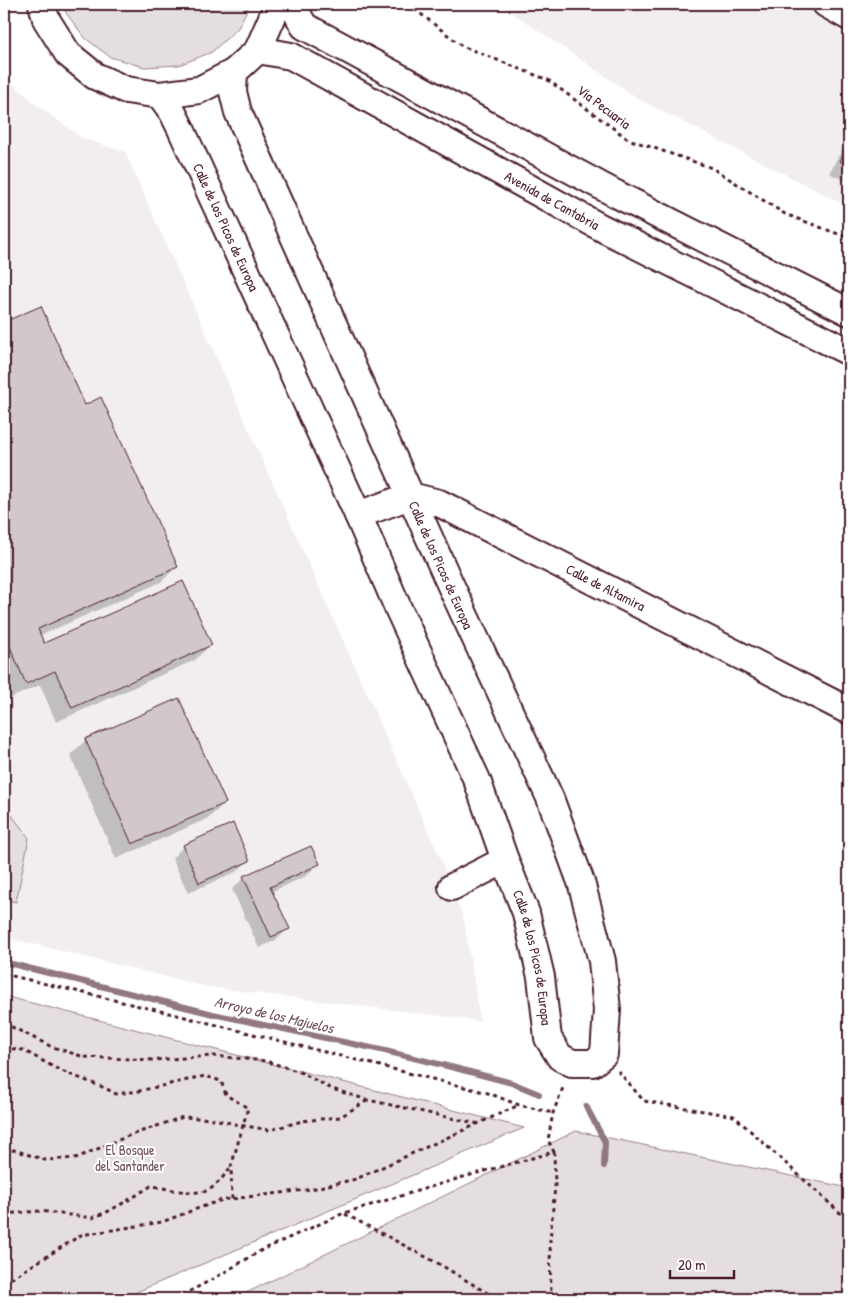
<svg xmlns="http://www.w3.org/2000/svg" width="853" height="1303" font-family="'Patrick Hand',sans-serif">
<style>
.built{fill:#f2eeef}
.green{fill:#e5dee0;stroke:#987e86}
.shadow{fill:#0003}
.lines{fill:none;stroke-linecap:round;stroke-linejoin:round}
.stream{stroke:#91787e;stroke-width:6}
.building{fill:#d2c7cb;stroke:#4a1f2b}
.minor-casing{stroke:#4a1f2b;stroke-width:30}
.path{stroke:#4a1f2b;stroke-width:3;stroke-dasharray:4 4;stroke-linecap:butt}
.minor{stroke:#fff;stroke-width:26}
.labels{text-anchor:middle;stroke-width:4;stroke-linejoin:round;paint-order:stroke}
.street-label{font-size:14px;fill:#4a1f2b;stroke:#fff}
.park-label{font-size:14px;fill:#714f58;stroke:#fff}
.water-label{font-size:15px;font-style:italic;fill:#74535c;stroke:#fff}
</style>
<rect width="100%" height="100%" fill="#fff"/>
<filter id="ink" filterUnits="userSpaceOnUse"><feTurbulence type="fractalNoise" baseFrequency=".02" numOctaves="2"/><feDisplacementMap in="SourceGraphic" scale="10" xChannelSelector="R" yChannelSelector="G"/><feConvolveMatrix kernelMatrix="1 2 1 2 8 2 1 2 1" color-interpolation-filters="sRGB"/></filter>
<g filter="url(#ink)">
<!-- built -->
<path class="built" d="M499,4H849V207L642,101Z
M4,71L7,78L38,106L82,138L125,152L445,869L464,920L480,1021L208,987L4,937Z"/>
<!-- green -->
<path class="green" d="M63,4H250L238,28L212,52L179,65L144,67L110,57L85,38L66,13Z
M4,805L29,838L16,902L4,899Z
M4,996L524,1128L120,1299H4Z
M576,1131L849,1188V1299H234Z"/>
<!-- shadow -->
<path class="shadow" d="M849,137V183L829,173Z
M40,307L84,407L176,567L161,582L39,636L43,645H210L195,660L56,722L40,685L11,698L4,682V324Z
M86,740L224,803L209,818L116,859L70,755Z
M184,846L248,861L236,872L188,893L172,858Z
M318,864L306,876L271,892L288,929L276,940L259,948L232,889L244,878Z"/>
<g class="lines">
<!-- stream -->
<path class="stream" d="M4,962L213,1014L381,1050L455,1068L512,1083L539,1094
M586,1106L605,1142L604,1166"/>
</g>
<!-- building -->
<path class="building" d="M849,144V166L840,161Z
M41,306L85,405L101,397L178,567L38,629L44,643L183,581L212,645L72,708L55,671L26,684L4,633V322Z
M179,698L226,803L132,844L85,739Z
M233,823L250,861L199,883L183,845Z
M311,846L320,864L270,887L290,929L271,937L243,876Z"/>
<g class="lines">
<!-- minor casing -->
<g class="minor-casing">
<g id="minor">
<path d="M42,4L46,19L68,54L95,76L126,90L160,95L199,90L234,72L258,50L278,4"/>
<path d="M292,4L304,26L616,194L849,312"/>
<path d="M826,4L849,17"/>
<path id="s1" d="M258,50L291,56L600,227L849,352"/>
<path id="s2" d="M160,95L173,113L181,129L358,515L398,608L477,780L505,860L526,913L541,977L548,1038L560,1057L572,1063H593L604,1054L607,1010L602,961L581,882L550,798L451,586L238,112L233,92L234,72"/>
<path id="s3" d="M358,515L410,496L439,503L849,711"/>
<path d="M452,887L505,860"/>
</g>
</g>
<!-- path -->
<path class="path" d="M408,4L462,46L548,80L628,139L712,168L785,214L849,238
M4,974L177,1015L488,1093L519,1105L553,1113
M4,1023L50,1046L84,1057L152,1060L214,1056L266,1061L300,1072L332,1089L368,1100L479,1124
M4,1048L23,1050L59,1070L105,1088L116,1094L139,1091L205,1076L221,1081L226,1095L248,1108L231,1167L232,1199
M618,1071L644,1101L734,1116L849,1221
M4,1152L14,1150L45,1160L76,1158L128,1136L183,1117L214,1119L239,1125L270,1130L302,1121L340,1117L368,1100
M4,1214L40,1211L92,1218L109,1211L132,1198L151,1186C166,1188 191,1195 206,1191C217,1187 224,1175 231,1167
M345,1214L441,1265L497,1299
M4,1283L81,1235L162,1222L199,1208L222,1200L306,1190L356,1179L519,1105
M175,1299L213,1279L262,1250L344,1213L467,1176L554,1152L548,1140L553,1113L564,1085
M551,1299L550,1240L555,1186L554,1152"/>
<!-- minor -->
<use href="#minor" class="minor"/>
</g>
</g>
<g class="labels">
<!-- street labels -->
<g class="street-label">
<text transform="translate(604 107) rotate(37)" y="5">Vía Pecuaria</text>
<text dy="5" stroke="none"><textPath href="#s1" startOffset="332">Avenida de Cantabria</textPath></text>
<text dy="5" stroke="none"><textPath href="#s2" startOffset="148">Calle de los Picos de Europa</textPath></text>
<text transform="translate(441 565) rotate(66)" y="5">Calle de los Picos de Europa</text>
<text dy="5" stroke="none"><textPath href="#s3" startOffset="272">Calle de Altamira</textPath></text>
<text dy="5" stroke="none"><textPath href="#s2" startOffset="942">Calle de los Picos de Europa</textPath></text>
</g>
<!-- park labels -->
<g class="park-label">
<text x="130" y="1155">El Bosque<tspan x="130" dy="16">del Santander</tspan></text>
</g>
<!-- water labels -->
<g class="water-label">
<text transform="translate(274 1015) rotate(13)" y="5">Arroyo de los Majuelos</text>
</g>
</g>
<!-- margin -->
<rect width="853" height="1303" fill="none" stroke="#fff" stroke-width="20"/>
<rect x="10" y="10" width="833" height="1283" fill="none" stroke="#4a1f2b" stroke-width="2" filter="url(#ink)"/>
<!-- scale -->
<path d="M670 1270v8h64v-8" fill="none" stroke="#4a1f2b" stroke-width="2.5"/>
<text x="678" y="1270" font-size="15" fill="#4a1f2b" stroke="#ffffff" stroke-width="4" paint-order="stroke">20 m</text>
</svg>
